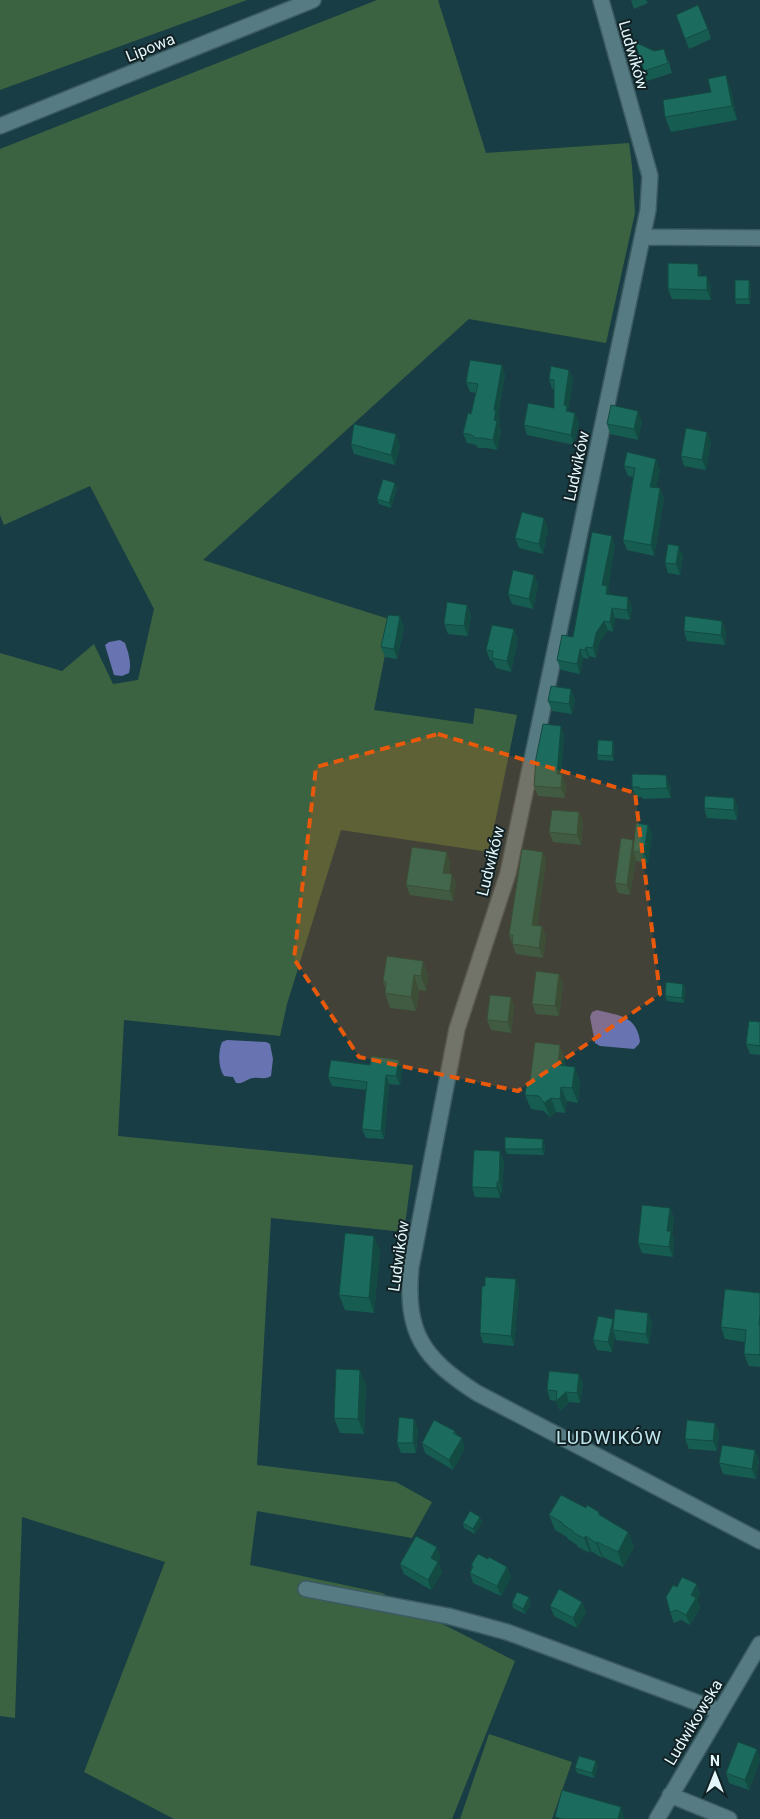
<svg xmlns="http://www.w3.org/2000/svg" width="760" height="1819" font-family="Roboto,sans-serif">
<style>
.green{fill:#3c6341}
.water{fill:#6873b1}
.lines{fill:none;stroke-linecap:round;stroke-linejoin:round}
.street-casing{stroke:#3b5a61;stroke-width:18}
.secondary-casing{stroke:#3b5a61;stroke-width:18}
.street{stroke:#567b82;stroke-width:15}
.secondary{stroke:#567b82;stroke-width:15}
.wall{fill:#175c51}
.shaded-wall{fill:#134b42}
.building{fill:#1b6b5e;stroke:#134b42}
.marked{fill:#e8590c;fill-opacity:0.2;stroke:#e8590c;stroke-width:4;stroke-dasharray:10 6;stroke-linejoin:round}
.labels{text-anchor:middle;stroke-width:4;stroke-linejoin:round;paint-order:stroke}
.street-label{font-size:16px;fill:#e4f8fc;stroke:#122124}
.quarter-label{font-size:19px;letter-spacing:1px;fill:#bee5ed;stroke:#122124}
</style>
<rect width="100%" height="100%" fill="#193d44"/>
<!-- green -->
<path class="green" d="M0,0H247L0,90Z
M377,0H438L486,153L629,143L632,166L635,213L606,343L469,319L203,560L392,620L374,710L473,724L475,708L517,715L489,852L341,830L287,1004L280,1036L124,1020L118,1136L413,1165L404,1232L271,1218L257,1465L396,1482L432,1502L412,1538L257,1511L250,1565L382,1593L515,1661L452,1819H174L84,1772L165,1562L22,1517L15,1718L0,1716V653L62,671L94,644L113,684L138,680L154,609L90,486L4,525L0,515V149Z
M489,1734L572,1762L552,1819H460Z"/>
<!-- water -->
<path class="water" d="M120,640L125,643C128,652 132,663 129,673L122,676L114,675L105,645L109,642Z
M597,1010C619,1016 636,1015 640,1041L639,1044L634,1049L600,1046L595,1043L590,1017L592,1012Z
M227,1040L266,1042L270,1044L273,1059L271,1076C265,1080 260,1077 253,1078C246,1079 244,1084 236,1083L233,1077L224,1076C218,1067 218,1052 222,1042Z"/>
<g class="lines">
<!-- street casing -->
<g class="street-casing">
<path id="street" d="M601,0L650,176L648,210L508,873L457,1029L411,1267C405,1334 423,1358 477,1393L760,1541
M643,237L760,238
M306,1589L448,1616L507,1632L720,1711
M670,1795L729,1819
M657,1819L760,1644"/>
</g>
<!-- secondary casing -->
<g class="secondary-casing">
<path id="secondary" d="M0,126L313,0"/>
</g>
<!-- street -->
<use href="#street" class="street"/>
<!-- secondary -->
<use href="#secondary" class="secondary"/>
</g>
<!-- wall -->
<path class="wall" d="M631,0H646L648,3L634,9Z
M676,15L708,29L711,39L689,49Z
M668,59L672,73L647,81L644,71Z
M731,90L737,120L671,132L665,117L711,92Z
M701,274V276L711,286V300L672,299L668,289Z
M749,280L751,285L750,304H736L735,299Z
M502,365L505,375L498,416L500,421L499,425L501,431L497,450L486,448H478L476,445L467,443L463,433L471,414L476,393L470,392L466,382Z
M569,370L573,380L568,409L569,412L579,423L574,445L527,435L524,425L554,408V389H552L549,379Z
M642,421L638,440L610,434L607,424Z
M711,442L706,470L684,466L681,456Z
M351,444L400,445L395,465L354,454Z
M624,466L660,469L656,487L664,498L654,556L627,550L623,540L633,477L628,476Z
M397,488L391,508L379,504L377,499Z
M548,528L543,554L519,548L515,538Z
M615,545L608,587L610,595L632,607L630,620L615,618L613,632L608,630L599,643L596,658L589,656V659L583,658L580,674L561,670L557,660L573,637Z
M683,556L680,575L668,573L665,563Z
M534,575L538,585L533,609L512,604L508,594Z
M467,605L471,615L468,636L448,634L444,624Z
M404,627L397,659L385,657L381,647Z
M684,631H726L725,645L687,641Z
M518,639L511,672L496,668L493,661L490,660L486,650Z
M575,699L572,714L552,711L548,701Z
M561,726L564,736L561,774L566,784L565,798L538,796L534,786Z
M614,746V761L598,760L597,755Z
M670,785L671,798L643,799L642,797H636L632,787Z
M734,798L738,808L737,820L707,818L704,808Z
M579,812L583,822L581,845L553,842L549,832Z
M648,825L652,835L648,863L636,861V859L630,895L618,893L615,883L634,841Z
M543,852L546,862L537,926H542L546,937L543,958L516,954L509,935Z
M450,862L449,873L452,874L456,884L453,901L410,895L406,885Z
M423,961L428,976L426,991L419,990L416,1011L390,1008L385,993V988L383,981Z
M559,974L563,984L559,1016L536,1014L532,1004Z
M683,984L685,989L684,1003L667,1001L665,996Z
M511,997L514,1007L511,1033L491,1030L487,1020Z
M760,1022V1055L750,1054L746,1044Z
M560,1045L565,1060V1066L575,1067L580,1082L578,1103L567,1101L565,1113L556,1112L550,1117L544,1111L531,1109L525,1095L530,1081Z
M399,1060L402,1068L400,1085L389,1084L384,1139L366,1138L362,1129L366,1090L332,1086L328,1077L370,1065Z
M545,1144L544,1155L507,1154L505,1149Z
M504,1161L502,1193L501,1192L500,1198L475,1197L472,1187Z
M670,1208L674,1218L672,1234L674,1241L673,1257L642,1253L638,1243Z
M380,1251L374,1313L345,1310L339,1295Z
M519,1290L514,1346L483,1343L480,1333Z
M760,1293V1367L749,1366L744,1354L745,1342L725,1339L721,1327Z
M648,1313L652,1323L649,1344L616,1340L615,1336L612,1352L597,1350L593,1340L614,1322Z
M579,1374L583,1384L580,1403L569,1402L560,1411L556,1401L550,1400L547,1390Z
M366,1385L364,1434L340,1433L334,1418Z
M715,1423L719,1433L717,1451L689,1449L685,1439Z
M418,1429L416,1453H401L397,1443Z
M455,1431L456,1435L465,1448L453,1470L425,1453L422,1443Z
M759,1460L756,1479L723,1474L719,1463Z
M586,1508L599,1512L600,1515L628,1532L634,1547L623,1567L603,1557L602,1558L591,1551L590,1553L578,1547L577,1545L568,1539L567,1537L555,1530L549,1515Z
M480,1517L482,1522L475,1534L464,1528L463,1523Z
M441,1558L438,1562L442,1572L431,1590L404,1574L400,1564Z
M471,1565L507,1567L511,1577L501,1596L473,1583L470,1573L472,1568Z
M677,1587L700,1594L697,1600L700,1608L690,1625L681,1620L674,1623L670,1612Z
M582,1602L586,1612L577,1628L554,1616L550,1606Z
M512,1603H531L525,1614L513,1608Z
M757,1749L760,1760L749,1790L729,1783L726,1773Z
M598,1766L594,1778L577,1773L575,1768Z"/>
<!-- shaded-wall -->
<path class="shaded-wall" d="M726,75L731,90L737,120L732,106Z
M698,264L701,274V286L698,276Z
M707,276L711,286V300L707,290Z
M749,280L751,285L750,304L749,299Z
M502,365L505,375L498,416L500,421L499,425L501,431L497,450L493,440L494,420V410Z
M569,370L573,380L568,409L571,416L570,421L564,405Z
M638,411L642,421L638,440L634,429Z
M575,413L579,423L574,445L571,435Z
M707,432L711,442L706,470L702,460Z
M396,434L400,445L395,465L391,455Z
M656,459L660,469L654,497L650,487Z
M395,483L397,488L391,508L389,503Z
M660,488L664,498L654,556L651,545Z
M544,518L548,528L543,554L539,544Z
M612,536L615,545L608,587L611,596L606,594L602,585Z
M679,546L683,556L680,575L676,564Z
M534,575L538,585L533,609L529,599Z
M628,597L632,607L630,620L627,610Z
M467,605L471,615L468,636L464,626Z
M612,608L615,618L613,632L610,622Z
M400,616L404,627L397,659L394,649Z
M604,621L608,630L599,643L596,658L593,648L596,633Z
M722,621L726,631L725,645L721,635Z
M514,629L518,639L511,672L507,661Z
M586,647L589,656V659L585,650Z
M580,649L583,658L580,674L577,664Z
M571,689L575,699L572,714L569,704Z
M561,726L564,736L560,784L557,774Z
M613,741L614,746V761L612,756Z
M562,774L566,784L565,798L561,788Z
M666,775L670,785L671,798L667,788Z
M734,798L738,808L737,820L734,810Z
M579,812L583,822L581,845L577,835Z
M648,825L652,835L648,863L644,853Z
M633,840L637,852L633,851L636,859L630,895L627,885Z
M447,852L450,862L447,883L443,873Z
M543,852L546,862L536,935L532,925Z
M452,874L456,884L453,901L450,891Z
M542,926L546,937L543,958L539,948Z
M423,961L428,976L426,991L421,976Z
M559,974L563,984L559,1016L555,1006Z
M414,975L419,990L416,1011L411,997Z
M683,984L685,989L684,1003L682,998Z
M511,997L514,1007L511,1033L508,1022Z
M560,1045L565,1060L563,1080L558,1065Z
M399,1060L402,1068L400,1085L396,1076Z
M575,1067L580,1082L578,1103L572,1088Z
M386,1075L389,1084L384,1139L381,1131Z
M561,1087L567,1101L565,1113L560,1099Z
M551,1098L556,1112L550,1117L544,1103Z
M543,1139L545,1144L544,1155L542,1149Z
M500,1151L504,1161L502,1193L499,1182Z
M497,1182L501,1192L500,1198L497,1188Z
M670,1208L674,1218L672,1234L674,1241L673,1257L669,1247L667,1231Z
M374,1236L380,1251L374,1313L369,1298Z
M516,1279L519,1290L514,1346L511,1336Z
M648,1313L652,1323L649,1344L646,1334Z
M613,1319L616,1329L613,1330L615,1336L612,1352L608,1342Z
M360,1370L366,1385L364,1434L358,1419Z
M579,1374L583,1384L580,1403L577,1393Z
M566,1392L569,1402L560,1411L556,1401Z
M414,1419L418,1429L416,1453L413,1443Z
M715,1423L719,1433L717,1451L713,1441Z
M462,1438L465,1448L453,1470L449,1460Z
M755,1450L759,1460L756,1479L752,1469Z
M480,1517L482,1522L475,1534L473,1529Z
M628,1532L634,1547L623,1567L618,1552Z
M586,1536L591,1551L590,1553L584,1538Z
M597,1542L603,1557L602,1558L596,1543Z
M437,1547L441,1558L438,1562L442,1572L431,1590L428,1580L431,1558Z
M507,1567L511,1577L501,1596L497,1586Z
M697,1584L700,1594L697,1600L700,1608L690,1625L686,1615L691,1595Z
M529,1597L531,1603L525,1614L523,1609Z
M582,1602L586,1612L577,1628L573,1618Z
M757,1749L760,1760L749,1790L745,1780Z
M596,1761L598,1766L594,1778L592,1773Z
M621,1807L625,1819H618Z"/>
<!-- building -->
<path class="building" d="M698,5L708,29L685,39L676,15Z
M635,42L654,51L664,49L668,63L644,71Z
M726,75L732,106L665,117L663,100L711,92L708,79Z
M668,263L698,264V276H707V290L668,289Z
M735,280H749V299H735Z
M470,360L502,365L494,410L496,411L494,420L497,421L493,440L482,438H475L472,435L463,433L468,413L471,414L478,384L466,382Z
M551,366L569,370L564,405L567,406L566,411L575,413L571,435L524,425L528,403L554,408V380L549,379Z
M611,405L638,411L634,429L607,424Z
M354,424L396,434L391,455L351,444Z
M686,428L707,432L702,460L681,456Z
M627,452L656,459L650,487L660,488L651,545L623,540L635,468L624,466Z
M383,479L395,483L389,503L377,499Z
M522,512L544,518L539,544L515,538Z
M592,532L612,536L602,585L607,586L606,594L628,597L627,610L612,608L610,622L604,621L596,633L593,648L586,647L585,650L580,649L577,664L557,660L562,635L573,637Z
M668,544L679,546L676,564L665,563Z
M513,570L534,575L529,599L508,594Z
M447,602L467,605L464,626L444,624Z
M388,615L400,616L394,649L381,647Z
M685,616L722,621L721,635L684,631Z
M492,625L514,629L507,661L492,658L493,651L486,650Z
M551,686L571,689L569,704L548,701Z
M543,724L561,726L557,774H562L561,788L534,786L536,758Z
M598,740L613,741L612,756L597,755Z
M632,774L666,775L667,788L639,789V787H632Z
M705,796L734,798V810L704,808Z
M552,810L579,812L577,835L549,832Z
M636,823L648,825L644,853L633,851Z
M621,838L633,840L627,885L615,883Z
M412,847L447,852L443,873L452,874L450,891L406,885Z
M522,849L543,852L532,925L542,926L539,948L512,944L513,935H509Z
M387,956L423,961L421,976L414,975L411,997L385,993L386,982L383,981Z
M536,971L559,974L555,1006L532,1004Z
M666,982L683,984L682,998L665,996Z
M490,995L511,997L508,1022L487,1020Z
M749,1021L760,1022V1046L746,1044Z
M535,1042L560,1045L558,1065L575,1067L572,1088L561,1087L560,1099L551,1098L544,1103L539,1096L525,1095L527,1081H530Z
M371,1056L399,1060L396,1076L386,1075L381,1131L362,1129L367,1082L328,1077L331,1060L370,1065Z
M505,1137L543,1139L542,1149H505Z
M474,1150L500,1151L499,1182H497V1188L472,1187Z
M642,1205L670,1208L667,1231H671L669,1247L638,1243Z
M345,1233L374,1236L369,1298L339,1295Z
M485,1277L516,1279L511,1336L480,1333L482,1286H485Z
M725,1289L760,1293V1314L759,1325L760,1326V1355L744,1354L746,1330L721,1327Z
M615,1309L648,1313L646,1334L613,1330Z
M598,1316L613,1319L608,1342L593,1340Z
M336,1369L360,1370L358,1419L334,1418Z
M549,1371L579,1374L577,1393L566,1392L556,1401L557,1391L547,1390Z
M399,1417L414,1419L413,1443H397Z
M434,1420L455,1431L453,1433L462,1438L449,1460L422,1443Z
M687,1420L715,1423L713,1441L685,1439Z
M722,1445L755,1450L752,1469L719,1463Z
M561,1495L586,1508L587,1505L599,1512L598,1514L628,1532L618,1552L597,1542L596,1543L586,1536L584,1538L572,1532L573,1531L562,1524L563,1523L549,1515Z
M470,1511L480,1517L473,1529L463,1523Z
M416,1536L437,1547L431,1558L438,1562L428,1580L400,1564Z
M478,1554L488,1559L489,1557L507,1567L497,1586L470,1573L473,1566L471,1565Z
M682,1577L697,1584L691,1595L696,1598L686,1615L677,1610L670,1612L666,1597L673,1585L677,1587Z
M559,1589L582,1602L573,1618L550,1606Z
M517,1592L529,1597L523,1609L512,1603Z
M738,1742L757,1749L745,1780L726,1773Z
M579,1756L596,1761L592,1773L575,1768Z
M562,1790L621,1807L618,1819H562L555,1817Z"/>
<!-- marked area -->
<path class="marked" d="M438,734L635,793L660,994L518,1091L359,1057L294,959L316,767Z"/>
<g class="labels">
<!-- street labels -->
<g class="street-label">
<text transform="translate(150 47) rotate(-22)" y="6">Lipowa</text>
<text transform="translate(634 55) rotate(74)" y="6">Ludwików</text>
<text transform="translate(576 466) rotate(-78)" y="6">Ludwików</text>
<text transform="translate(490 861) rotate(-76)" y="6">Ludwików</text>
<text transform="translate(398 1256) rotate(-82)" y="6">Ludwików</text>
<text transform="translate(693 1722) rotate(-59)" y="6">Ludwikowska</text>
</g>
<!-- quarter labels -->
<g class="quarter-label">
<text x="609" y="1444">LUDWIKÓW</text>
</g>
</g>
<!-- north arrow -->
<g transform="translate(715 1774)" stroke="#122124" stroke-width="4" paint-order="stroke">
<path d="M0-4L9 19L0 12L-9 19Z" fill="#e4f8fc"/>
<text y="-8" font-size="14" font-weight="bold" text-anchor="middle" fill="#e4f8fc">N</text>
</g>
</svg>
